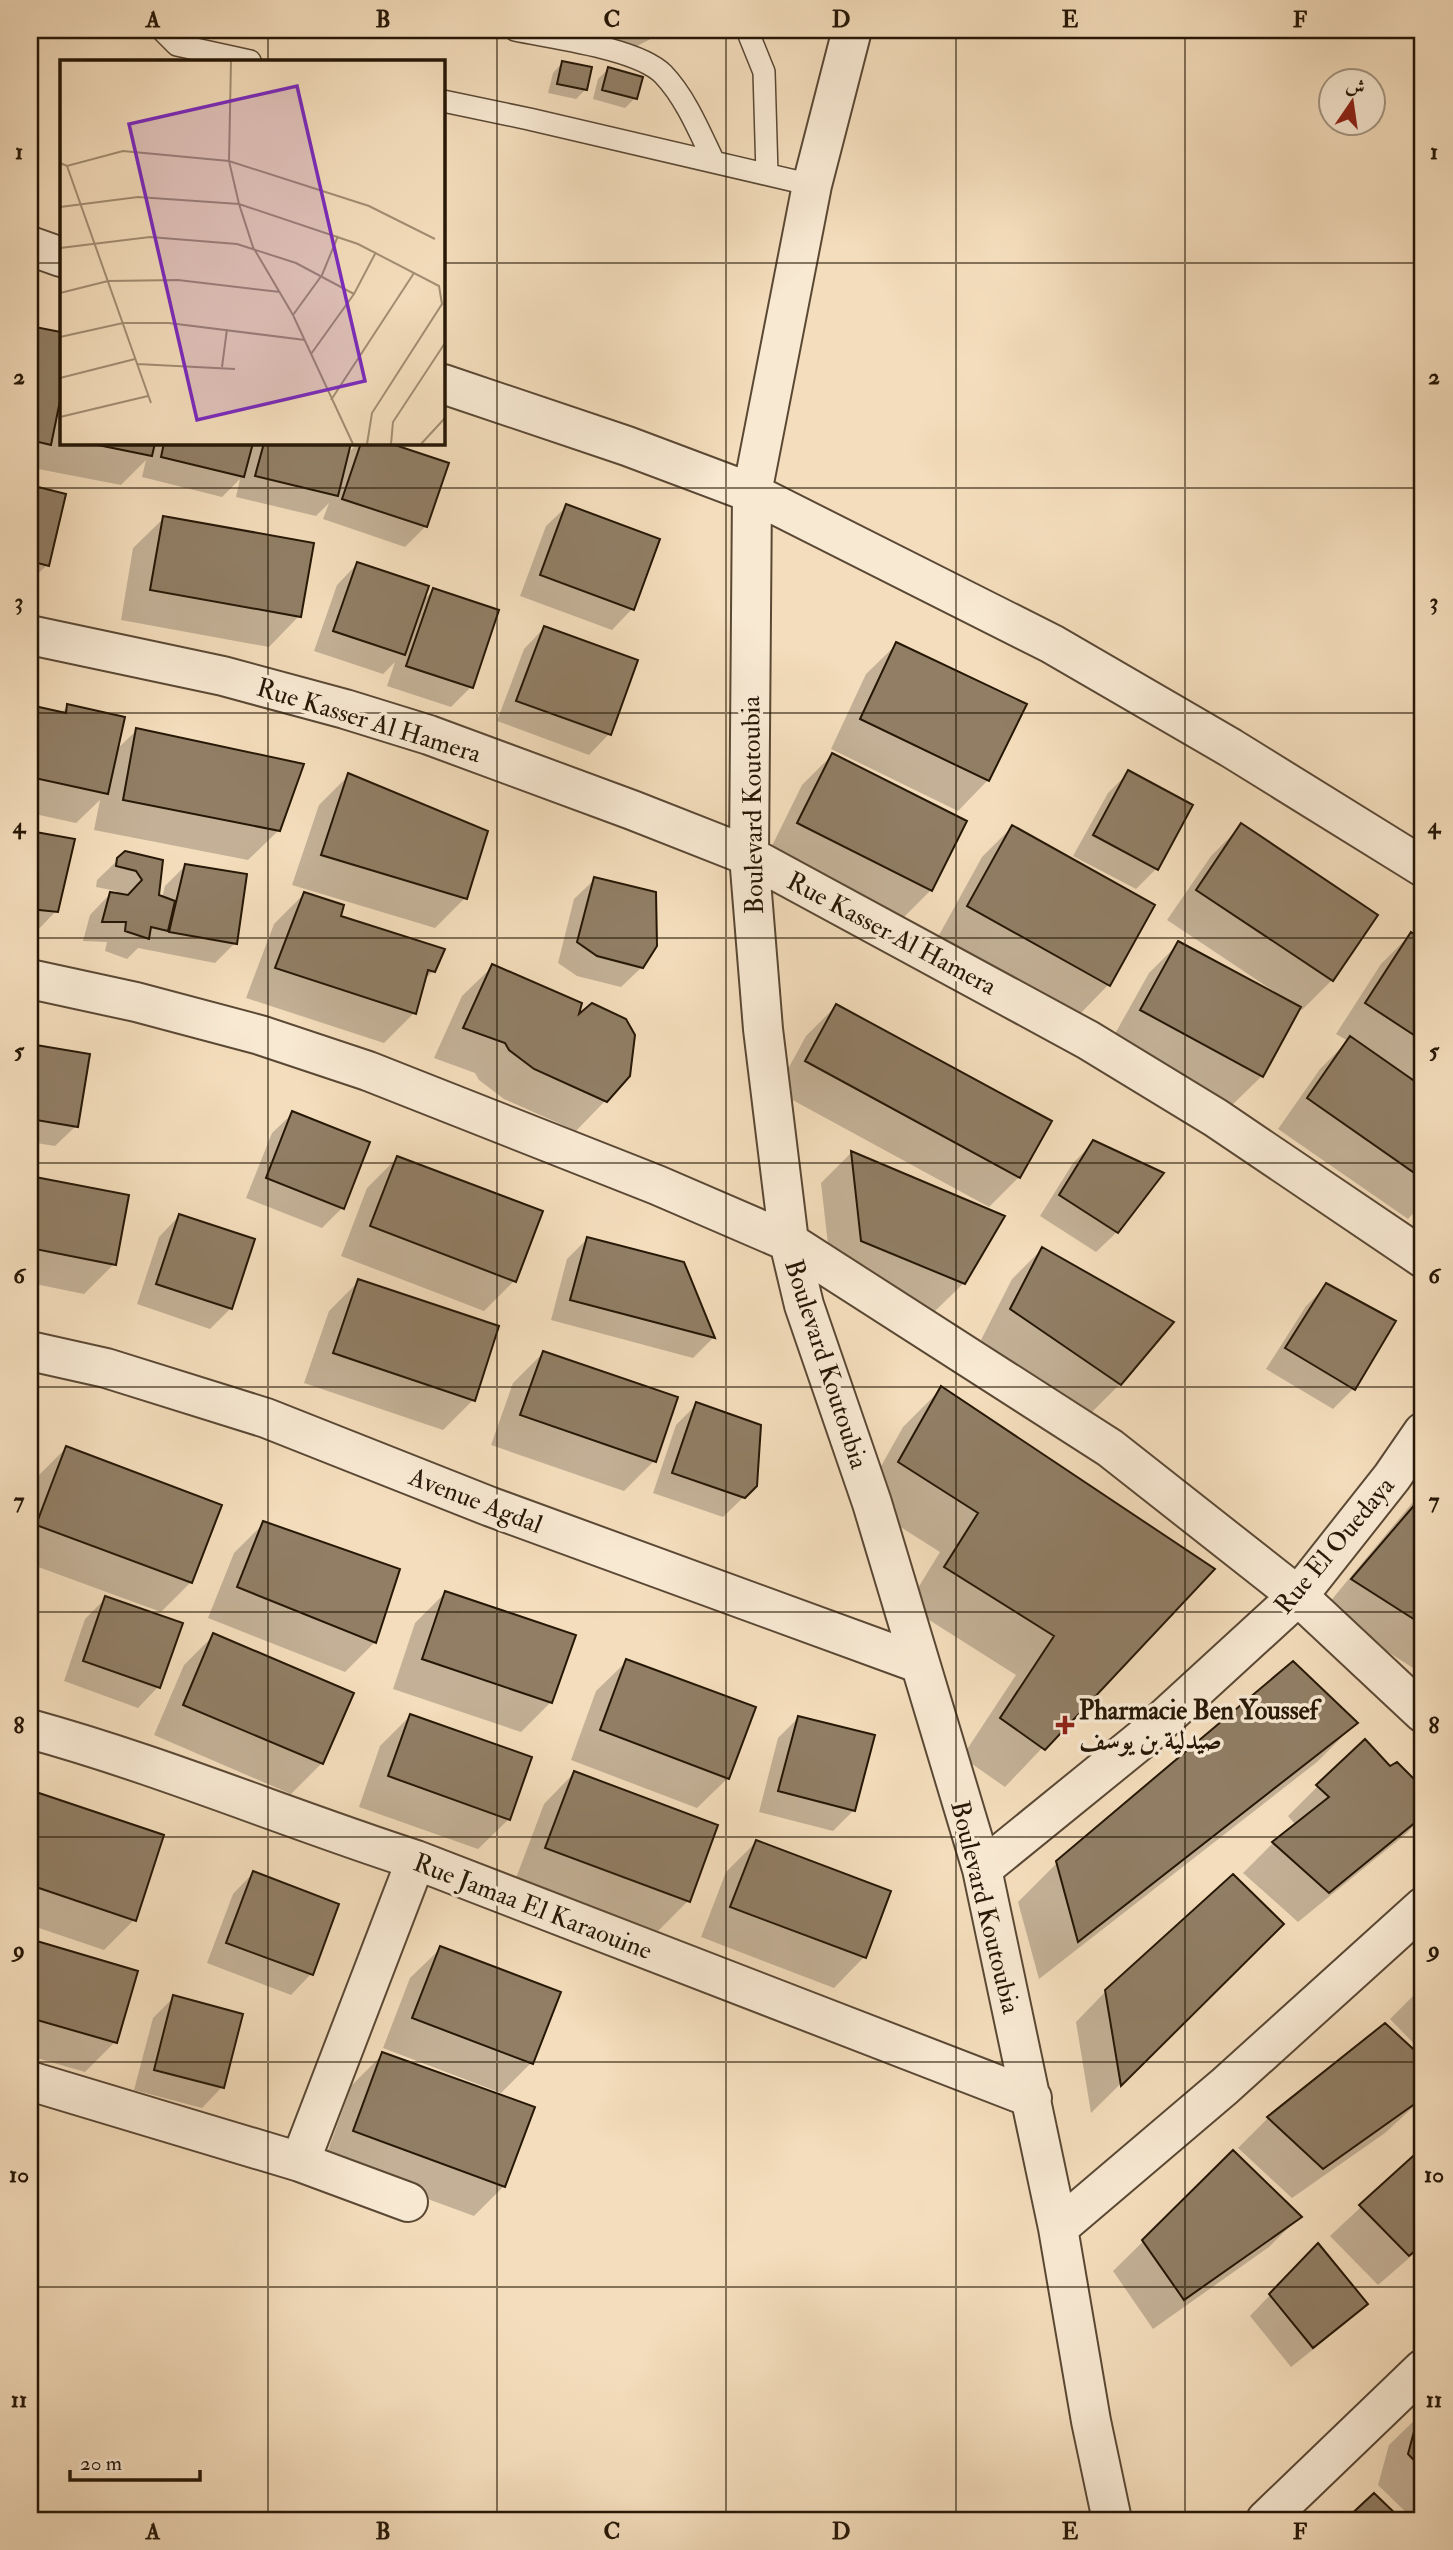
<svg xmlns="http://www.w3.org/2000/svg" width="1453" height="2550" font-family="'IM FELL Double Pica',Amiri,serif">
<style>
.shadow{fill:#0003}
.building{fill:#917e65;stroke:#261706;stroke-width:2}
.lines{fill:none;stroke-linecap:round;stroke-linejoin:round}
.service-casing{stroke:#5a4834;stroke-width:24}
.minor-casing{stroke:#5a4834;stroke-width:42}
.service{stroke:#f8e9d3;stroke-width:21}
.minor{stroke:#f8e9d3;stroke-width:38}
.grid{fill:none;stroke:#261706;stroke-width:2;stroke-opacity:0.55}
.poi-dot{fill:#8f2418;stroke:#f8e9d3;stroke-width:2.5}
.labels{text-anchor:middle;stroke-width:7;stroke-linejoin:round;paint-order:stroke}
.street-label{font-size:26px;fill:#261706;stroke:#f8e9d3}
.poi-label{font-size:26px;font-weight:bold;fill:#261706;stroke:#f8e9d3;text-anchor:start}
.inset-road{fill:none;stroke:#a28e73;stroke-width:2}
.view{fill:#7b2cbf;fill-opacity:0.15;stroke:#7b2cbf;stroke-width:3.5}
.inset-edge{fill:none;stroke:#261706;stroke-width:3.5}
.neatline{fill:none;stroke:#261706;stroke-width:2.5}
.grid-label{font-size:23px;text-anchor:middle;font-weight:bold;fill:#261706}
</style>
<rect width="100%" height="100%" fill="#f4ddbc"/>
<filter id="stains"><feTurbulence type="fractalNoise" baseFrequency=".00286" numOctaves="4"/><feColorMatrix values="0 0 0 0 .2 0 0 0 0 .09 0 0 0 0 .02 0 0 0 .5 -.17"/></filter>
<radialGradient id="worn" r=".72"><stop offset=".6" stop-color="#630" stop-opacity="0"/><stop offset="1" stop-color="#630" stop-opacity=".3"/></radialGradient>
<!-- shadow -->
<path class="shadow" d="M604,30H660L649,40L617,56Z
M562,63L586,89L576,99L548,93L553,73Z
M608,69L635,98L625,108L593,99L598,79Z
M30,328L61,334V443H349L346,455L358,443H384L447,464L426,526L405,547L323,519L329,503L316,516L236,497L240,479L222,497L142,477L146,460L121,485L33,468L35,458L30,463Z
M30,487L64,495L47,565L30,582Z
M567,506L632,609L612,630L520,596L546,526Z
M164,518L299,616L269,647L121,620L133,548Z
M357,564L422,602L433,590L471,687L451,707L387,686L395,662L383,674L314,651L337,585Z
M544,628L636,661L609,734L589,755L497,721L524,649Z
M897,644L988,780L958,811L831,749L866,674Z
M68,706L115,751L137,730L279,830L248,860L94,830L100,800L76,823L30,813V707L60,714Z
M832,755L931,890L901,920L768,854L802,785Z
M1129,772L1156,869L1136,889L1073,856L1108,793Z
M349,775L465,898L435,928L292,885L319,805Z
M1241,826L1332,980L1302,1010L1299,1008L1262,1076L1231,1106L1111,1041L1149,973L1179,943L1274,995L1275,992L1167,920L1211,856Z
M1012,827L1109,984L1079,1015L938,937L982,857Z
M30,833L73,841L56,911L36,932L30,931Z
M125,853L158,896L162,898L165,886L185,866L235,943L215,963L138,948L127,959L105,951L107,942L83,941L90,915L110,894L119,896L116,891L96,887L97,880Z
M595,879L642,967L621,987L577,976L558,963L574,899Z
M304,894L339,917L433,971L423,981L414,1013L384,1043L246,998L274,924Z
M1411,934L1423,942V1203L1408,1219L1278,1129L1320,1069L1348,1041L1336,1034L1381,964Z
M493,966L576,1019L606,1100L576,1131L504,1099L479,1080L475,1073L434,1058L462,996Z
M836,1006L1019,1177L989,1207L776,1091L806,1036Z
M30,1046L88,1055L76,1126L55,1146L30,1142Z
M293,1113L342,1208L322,1228L246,1198L272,1133Z
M1094,1142L1117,1232L1096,1252L1040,1216L1073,1163Z
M851,1153L1003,1217L964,1283L933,1313L831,1271L821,1183Z
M397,1158L514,1281L484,1311L341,1256L367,1188Z
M30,1178L127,1197L114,1264L84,1294L30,1283Z
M179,1216L231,1308L210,1329L137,1304L159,1237Z
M587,1239L683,1264L713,1338L693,1358L551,1320L567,1259Z
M1042,1249L1120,1384L1090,1414L981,1340L1012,1279Z
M359,1281L473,1400L443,1430L304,1383L329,1311Z
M1327,1285L1353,1389L1333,1409L1266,1369L1306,1306Z
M543,1353L654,1461L624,1491L491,1445L513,1383Z
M942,1388L1212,1569L1005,1787L962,1757L1016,1675L907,1606L940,1552L861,1502L903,1427Z
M697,1404L755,1486L723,1517L653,1493L676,1425Z
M66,1448L191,1582L161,1612L30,1564V1495L36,1478Z
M1423,1490V1658L1413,1668L1323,1610Z
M264,1523L375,1642L345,1672L208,1618L234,1553Z
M445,1593L551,1702L521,1732L393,1689L415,1623Z
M106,1598L181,1624L158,1687L138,1708L64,1681L85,1619Z
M214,1635L352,1694L322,1763L291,1794L154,1735L184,1665Z
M627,1661L728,1778L697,1808L571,1760L596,1691Z
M410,1716L509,1819L478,1849L359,1807L380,1746Z
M798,1718L854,1810L833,1831L759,1812L778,1738Z
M1356,1723L1317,1762L1039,1979L1018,1902L1057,1863Z
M1396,1765L1423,1790V1816L1407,1833L1298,1922L1243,1873L1273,1843L1296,1825L1288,1816L1318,1786L1390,1768Z
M574,1773L688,1901L658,1931L516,1878L544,1804Z
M30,1792L162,1836L134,1920L104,1950L30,1925Z
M756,1842L864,1957L834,1988L701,1937L726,1872Z
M253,1873L311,1974L291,1995L207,1963L233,1894Z
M1282,1924L1091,2113L1076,2022L1106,1991Z
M30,1941L136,1972L115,2042L85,2072L30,2056Z
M441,1948L531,2063L501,2093L383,2048L410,1978Z
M1423,1986V2053L1390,2019Z
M174,1997L222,2087L202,2108L134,2090L153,2018Z
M1385,2025L1423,2061V2098L1385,2133L1292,2198L1238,2148L1268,2118Z
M383,2054L504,2186L474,2216L324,2161L352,2085Z
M1423,2149V2246L1378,2285L1330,2236Z
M1233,2153L1299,2217L1269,2247L1153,2329L1113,2271Z
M1298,2266L1366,2304L1345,2324L1291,2367L1250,2316Z
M1423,2412V2520H1414L1378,2485L1389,2445Z"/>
<!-- building -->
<path class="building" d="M562,61L592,67L587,90L557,84Z
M608,67L643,77L637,99L602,90Z
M30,326L61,332V396L51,445L30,440Z
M88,443H155L152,456Z
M164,443H253L244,477L161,457Z
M264,443H351L338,496L255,476Z
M361,443H389L449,463L427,527L342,499Z
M30,485L66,494L49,566L30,561Z
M566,504L660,539L634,610L540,575Z
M163,516L314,543L301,617L150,590Z
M357,562L429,586L405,655L333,631Z
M433,588L499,610L473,688L406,666Z
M544,626L638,660L611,735L516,701Z
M896,642L1027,704L989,781L860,719Z
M67,704L125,717L108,794L30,777V705L66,713Z
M136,728L304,764L280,831L123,800Z
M832,753L967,821L932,891L797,823Z
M1128,770L1193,805L1158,870L1093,835Z
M348,773L488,831L467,899L321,855Z
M1241,823L1378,915L1333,981L1196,890Z
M1012,825L1155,905L1110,986L967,906Z
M30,831L75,839L58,912L30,909Z
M125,851L163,860L159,895L175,901L168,931L151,927L149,939L125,931L126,922H102L110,892L128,895L142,880L136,871L116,866L117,858Z
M185,864L247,874L237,944L169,932Z
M594,877L656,892L657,946L643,968L597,956L577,942Z
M304,892L344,905L341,916L445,949L435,972L428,970L416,1014L275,968Z
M1411,932L1423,940V1041L1365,1003Z
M1178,941L1301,1007L1263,1077L1140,1010Z
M492,964L582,1003L579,1014L592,1003L626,1019L635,1035L630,1076L607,1102L534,1069L509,1050L505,1043L463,1028Z
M836,1004L1052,1121L1020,1178L805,1061Z
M1350,1036L1423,1087V1179L1307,1098Z
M30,1044L90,1054L78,1127L30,1119Z
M292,1111L370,1142L344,1209L266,1178Z
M1093,1140L1164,1173L1118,1233L1059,1195Z
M851,1151L1005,1216L965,1284L861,1241Z
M397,1156L543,1211L516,1282L370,1226Z
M30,1176L129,1195L116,1265L30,1248Z
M179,1214L255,1239L232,1309L156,1284Z
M587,1237L684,1262L715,1338L570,1300Z
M1042,1247L1174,1322L1121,1385L1010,1309Z
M358,1279L499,1326L475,1401L333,1353Z
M1326,1283L1396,1321L1355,1390L1285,1348Z
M543,1351L678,1397L656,1462L520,1415Z
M941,1386L1215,1569L1045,1750L1000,1718L1054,1636L944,1567L978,1513L898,1462Z
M696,1402L761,1425L757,1486L745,1498L672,1473Z
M66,1446L222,1505L192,1583L36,1525Z
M1423,1495V1625L1351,1579Z
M263,1521L400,1569L376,1643L237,1587Z
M445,1591L576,1635L552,1703L422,1659Z
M105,1596L183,1623L160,1688L83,1661Z
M213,1633L354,1693L323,1764L183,1705Z
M626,1659L756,1707L729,1779L600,1730Z
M1293,1661L1358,1723L1078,1942L1056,1861Z
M410,1714L532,1757L510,1820L388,1776Z
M798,1716L875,1735L855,1811L778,1791Z
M1365,1739L1390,1766L1397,1762L1423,1788V1816L1329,1893L1272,1842L1329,1797L1316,1785Z
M574,1771L718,1825L690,1902L545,1848Z
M30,1790L164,1835L136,1921L30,1885Z
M756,1840L891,1891L866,1958L730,1907Z
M253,1871L339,1904L313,1975L226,1943Z
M1233,1874L1284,1924L1121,2086L1105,1990Z
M30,1939L138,1971L117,2043L30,2018Z
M440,1946L561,1992L533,2064L412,2018Z
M173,1995L243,2014L224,2088L154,2070Z
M1385,2023L1423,2058V2098L1323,2169L1267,2117Z
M382,2052L535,2107L505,2187L353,2131Z
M1423,2147V2244L1409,2256L1359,2205Z
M1233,2150L1302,2217L1184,2300L1142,2240Z
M1318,2243L1368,2304L1313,2348L1269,2294Z
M1423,2410V2470L1408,2454L1419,2413Z
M1374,2493L1402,2520H1345Z"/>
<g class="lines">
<!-- service casing -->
<g class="service-casing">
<path id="service" d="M162,30L177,45L250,61
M515,30C552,38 637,48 663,74C686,98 700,133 714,162
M747,30L764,72L767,174
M443,101L529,119L812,185"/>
</g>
<!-- minor casing -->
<g class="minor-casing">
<path id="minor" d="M852,30L812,185L752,493L749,856L763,1029L789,1242L804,1305L872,1503L982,1869L1058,2228L1091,2421L1112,2520
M30,246L61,257
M443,384L627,446L752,493L1052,644L1231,748L1423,867
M30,635L223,676L345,709L429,735L632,810L749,856L1088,1040L1216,1118L1423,1258
M30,979L136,1002L260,1035L368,1071L657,1185L789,1242L1110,1448L1298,1596L1423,1713
M30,1351L106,1368L266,1418L491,1507L918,1663
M30,1729C161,1765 286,1818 416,1860L1032,2098
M982,1869L1142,1739L1298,1596L1392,1477L1423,1432
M30,2081L300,2162L408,2202
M300,2162L416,1860
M1058,2228L1225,2086L1423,1907
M1266,2520L1423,2369"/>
</g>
<!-- service -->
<use href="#service" class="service"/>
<!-- minor -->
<use href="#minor" class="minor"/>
</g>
<!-- grid -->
<path class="grid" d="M268,30V61M497,30V2520M726,30V2520M956,30V2520M1185,30V2520M30,263H61M443,263H1423M268,443V2520M30,488H1423M30,713H1423M30,938H1423M30,1163H1423M30,1387H1423M30,1612H1423M30,1837H1423M30,2062H1423M30,2287H1423"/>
<!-- markers -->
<path class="poi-dot" d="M1061.5 1714.5h7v7h7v7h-7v7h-7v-7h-7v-7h7z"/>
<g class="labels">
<!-- street labels -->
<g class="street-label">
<text transform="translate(369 720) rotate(17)" y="9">Rue Kasser Al Hamera</text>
<text transform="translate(752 805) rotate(-91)" y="9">Boulevard Koutoubia</text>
<text transform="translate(892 933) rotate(28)" y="9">Rue Kasser Al Hamera</text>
<text transform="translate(827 1364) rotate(72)" y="9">Boulevard Koutoubia</text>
<text transform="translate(476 1500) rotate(21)" y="9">Avenue Agdal</text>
<text transform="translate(1334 1545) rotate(-50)" y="9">Rue El Ouedaya</text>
<text transform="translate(533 1906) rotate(21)" y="9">Rue Jamaa El Karaouine</text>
<text transform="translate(986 1907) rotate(76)" y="9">Boulevard Koutoubia</text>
</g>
<!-- poi labels -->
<g class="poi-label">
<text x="1079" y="1719">Pharmacie Ben Youssef<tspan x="1079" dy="30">صيدلية بن يوسف</tspan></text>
</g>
</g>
<!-- overview -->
<g transform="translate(60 60)">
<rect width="385" height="385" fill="#f4ddbc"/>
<path class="inset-road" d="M171,1L169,101L179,144L193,187L233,255L293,384M0,103L7,106L63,91L169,101L309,146L375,179M7,106L91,343M0,147L78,137L179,144L298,184L379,226L382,244L312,353L307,384M0,188L90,177L177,184L236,203L294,234M0,233L48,221L118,220L220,232M233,255L262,215L278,176M0,277L63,263H109L245,280M251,294L294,234L316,192M77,304L175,309M162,307L167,269M0,318L75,299M271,340L354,213M0,357L88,336M331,384L333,362L385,283M361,384L385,358"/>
<path class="view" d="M237,26L305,321L137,360L69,64Z"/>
<rect width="385" height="385" class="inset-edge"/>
</g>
<!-- margin -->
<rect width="1453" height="2550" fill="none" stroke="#f4ddbc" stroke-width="77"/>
<!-- north arrow -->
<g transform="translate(1352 102) rotate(13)"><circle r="33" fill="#f8e9d3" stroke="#a49581" stroke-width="2"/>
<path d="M0-5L12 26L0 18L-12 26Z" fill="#8f2418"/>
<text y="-10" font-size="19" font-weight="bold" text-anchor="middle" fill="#261706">ش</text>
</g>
<!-- scale -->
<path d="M70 2470v10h130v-10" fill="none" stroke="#261706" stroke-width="3.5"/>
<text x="80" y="2470" font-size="21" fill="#261706" stroke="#f8e9d3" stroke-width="5" paint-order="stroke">20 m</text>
<rect x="38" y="38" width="1376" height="2474" class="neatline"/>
<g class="grid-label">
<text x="153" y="27">A</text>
<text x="383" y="27">B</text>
<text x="612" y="27">C</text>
<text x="841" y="27">D</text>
<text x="1070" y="27">E</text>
<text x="1300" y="27">F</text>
<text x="19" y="159">1</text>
<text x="1434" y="159">1</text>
<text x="19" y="384">2</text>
<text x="1434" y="384">2</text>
<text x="19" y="609">3</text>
<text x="1434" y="609">3</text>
<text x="19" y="833">4</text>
<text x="1434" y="833">4</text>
<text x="19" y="1058">5</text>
<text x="1434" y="1058">5</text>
<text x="19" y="1283">6</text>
<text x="1434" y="1283">6</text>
<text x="19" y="1508">7</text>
<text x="1434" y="1508">7</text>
<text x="19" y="1733">8</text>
<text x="1434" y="1733">8</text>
<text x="19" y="1957">9</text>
<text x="1434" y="1957">9</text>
<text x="19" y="2182">10</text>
<text x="1434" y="2182">10</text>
<text x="19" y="2407">11</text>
<text x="1434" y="2407">11</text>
<text x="153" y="2539">A</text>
<text x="383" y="2539">B</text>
<text x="612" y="2539">C</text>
<text x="841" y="2539">D</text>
<text x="1070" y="2539">E</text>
<text x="1300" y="2539">F</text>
</g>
<rect width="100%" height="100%" filter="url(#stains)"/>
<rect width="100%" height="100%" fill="url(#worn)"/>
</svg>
